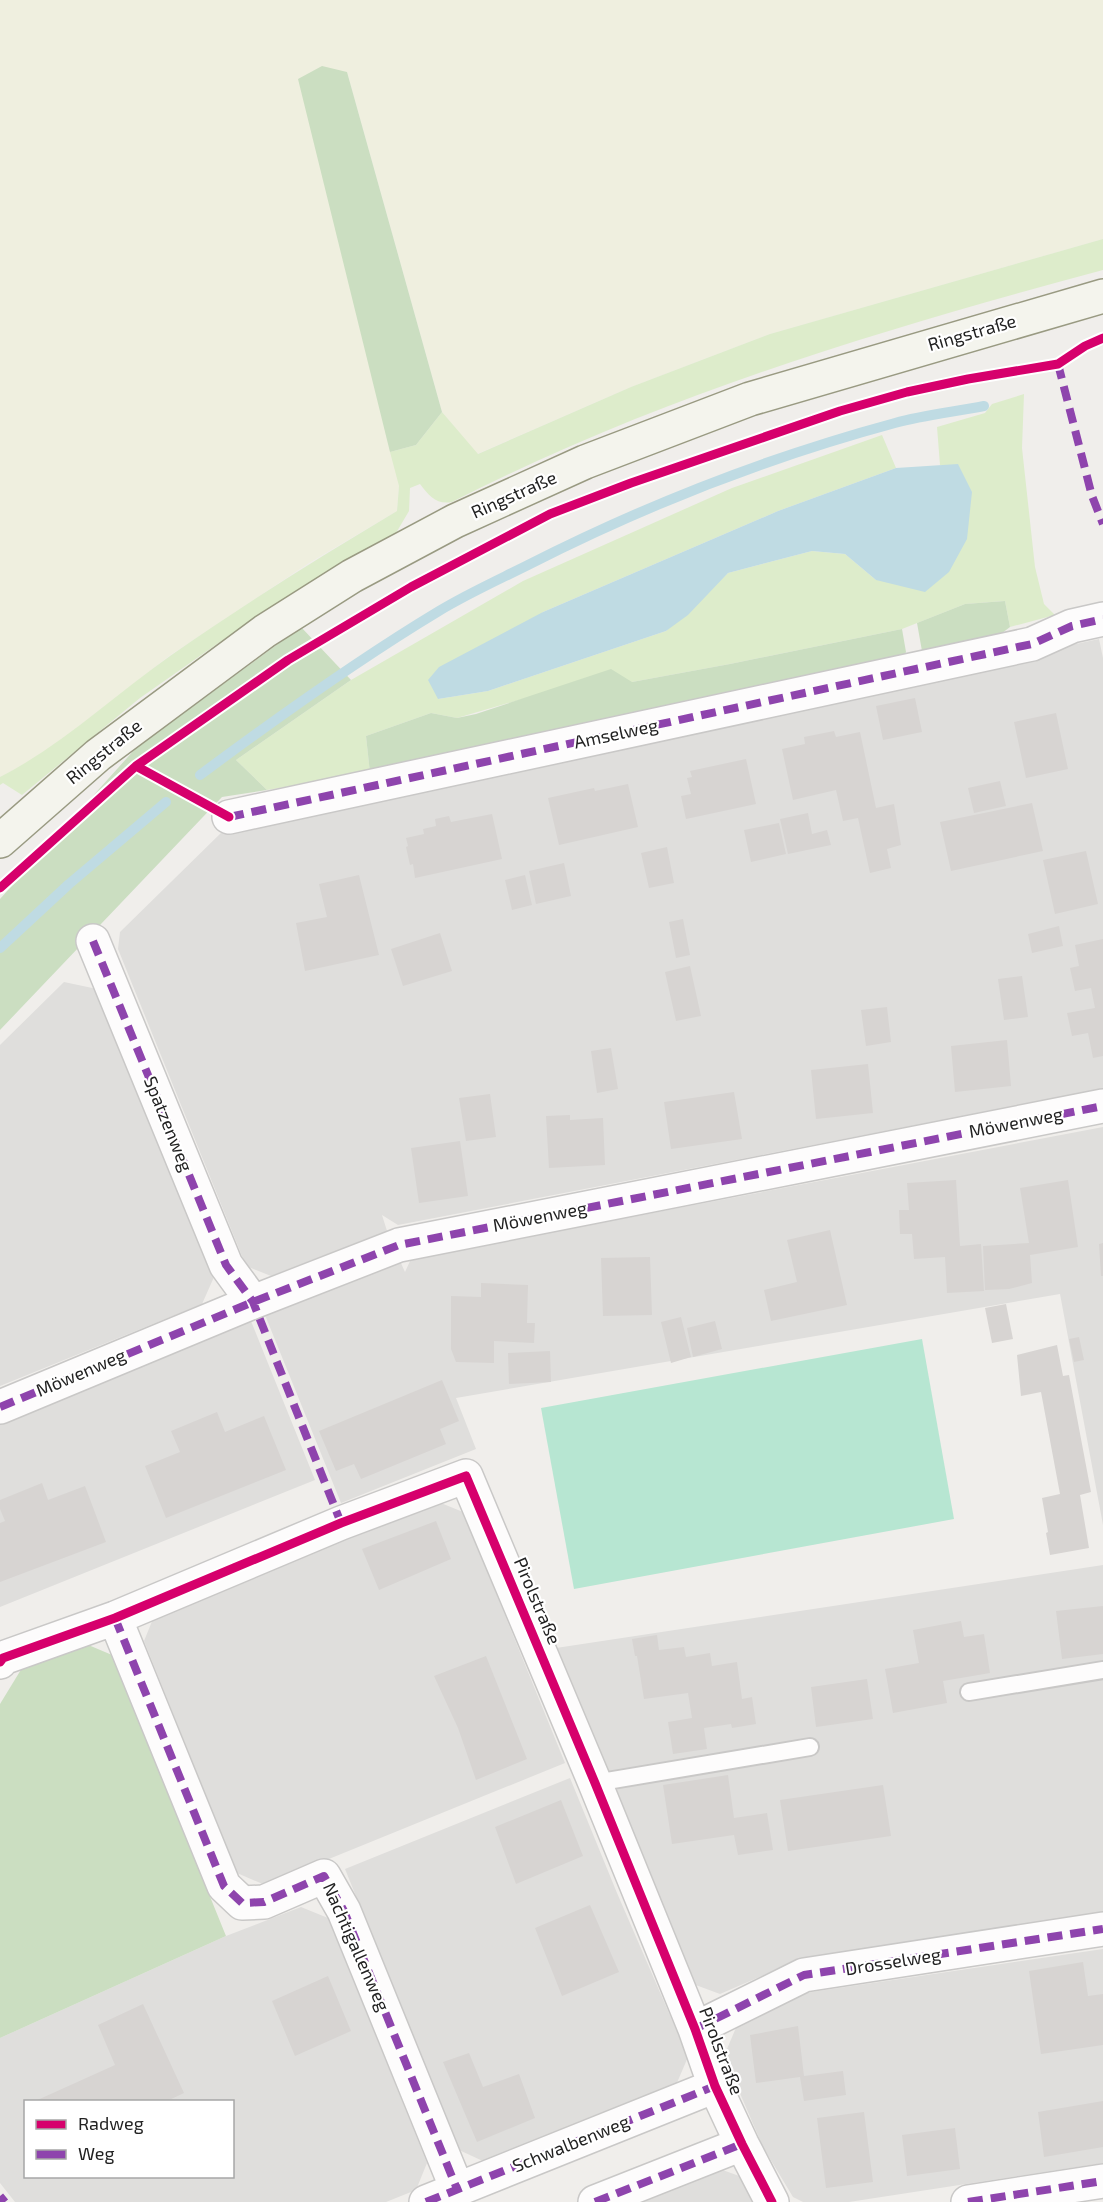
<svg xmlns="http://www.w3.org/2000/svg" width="1103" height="2202" font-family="'Exo 2',sans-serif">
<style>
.residential{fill:#dfdedc;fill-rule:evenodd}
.farmland{fill:#efefdf}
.grass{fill:#ddeccb}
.forest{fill:#cbdec1}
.pitch{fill:#b7e6d2}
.water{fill:#bfdbe3}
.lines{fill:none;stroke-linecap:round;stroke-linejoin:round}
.stream{stroke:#bfdbe3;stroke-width:10}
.building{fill:#d7d4d2}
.lane-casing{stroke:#c9c8c7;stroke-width:20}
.street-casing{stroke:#c9c8c7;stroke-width:36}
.secondary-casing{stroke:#999a82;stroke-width:36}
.lane{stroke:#fdfcfc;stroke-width:16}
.street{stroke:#fdfcfc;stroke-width:33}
.secondary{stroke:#f4f4ed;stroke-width:33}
.quiet{stroke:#8e44ad;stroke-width:8;stroke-dasharray:15 8;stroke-linecap:butt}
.cycleway-casing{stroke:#fff;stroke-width:13}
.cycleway{stroke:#d6006c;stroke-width:9}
.labels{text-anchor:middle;stroke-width:4.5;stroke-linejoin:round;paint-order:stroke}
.street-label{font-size:18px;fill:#222;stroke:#fff}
</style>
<rect width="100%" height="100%" fill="#f0eeeb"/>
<!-- residential -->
<path class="residential" d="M1099,639L1103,658V1089L398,1225L382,1215L387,1231L271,1276L246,1266L118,949L120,932L224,830Z
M64,982L97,989L214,1277L202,1304L0,1386V1045Z
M1103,1127V1525L1060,1294L456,1398L476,1449L341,1503L265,1315L400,1261L405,1272L411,1259Z
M251,1321L315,1480L0,1607V1423Z
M436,1501L463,1512L565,1763L265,1885L237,1873L144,1641L155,1614Z
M1103,1565V1914L796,1961L720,1994L693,1984L666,1924L556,1648Z
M570,1778L617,1893L688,2057L676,2085L485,2162L459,2150L345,1869Z
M301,1907L328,1918L427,2163L416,2190L386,2202H15L0,2183V2038L226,1936ZM26,2102H232V2176H26Z
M1103,1949V2163L849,2202H803L793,2197L763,2147L724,2056L738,2023L805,1993Z
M717,2168L742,2177L757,2202H635Z"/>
<!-- farmland -->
<path class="farmland" d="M0,0H1103V239L770,334L631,387L477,454L442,412L347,72L399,486L397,511L309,563L169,656L64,738L25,764L0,777Z"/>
<!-- grass -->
<path class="grass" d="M1103,239V270C882,329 657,397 452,502C437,505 429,496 420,484L410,488L409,511L396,533L296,592L227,637L140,698L22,795L3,783L0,785V777C63,745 113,696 170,656C244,604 320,557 397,511L399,486L390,452L416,445L442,412L478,454L631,387L770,334Z
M1024,394L1022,448L1035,567L1044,604L1055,615L1010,627L1005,601L965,604L902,629L730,664L632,682L536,695L457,718L431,713L366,736L370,773L267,790L236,760L351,680L523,581L732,488L882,435L896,468L778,511L543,612L438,699L488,691L666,631L728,573L812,551L845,554L876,580L958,465H940L937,427L985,413L992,404Z"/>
<!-- forest -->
<path class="forest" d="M322,66L347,72L442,412L416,445L390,452L298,79Z
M1005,601L1010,627L993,640L922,651L917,623L965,604Z
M301,627L351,680L236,760L267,790L222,797L0,1030V899L136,748Z
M902,629L906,652L902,660L370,773L366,736L431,713L457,718L476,714L611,669L632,682L730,664Z
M86,1644L112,1655L226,1936L0,2038V1704L22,1668Z"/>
<!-- pitch -->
<path class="pitch" d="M922,1339L954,1519L574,1589L541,1408Z"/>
<!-- water -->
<path class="water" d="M958,464L972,492L967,539L949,572L925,592L876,580L845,554L812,551L728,573L688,615L666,631L488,691L438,699L428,680L439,667L543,612L778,511L896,468Z"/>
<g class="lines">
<!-- stream -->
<path class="stream" d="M200,775C278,717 356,661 439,611C467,594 498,580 528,565C644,506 769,457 895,423C924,415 954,412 984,406
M0,948L69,884L166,802"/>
</g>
<!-- building -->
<path class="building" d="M915,698L922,732L883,740L876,706Z
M1056,713L1068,769L1026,778L1014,722Z
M834,731L836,737L860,732L876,808L894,804L901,845L887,849L891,868L870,873L858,818L843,821L836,790L793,800L782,749L805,744L804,737Z
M746,759L756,804L686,819L681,796L691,794L687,778L692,777L690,771Z
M1000,781L1006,806L974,813L968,788Z
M628,784L638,827L559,845L548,798L594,788L595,791Z
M1032,803L1043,851L951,871L940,822Z
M808,813L812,834L827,830L831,845L788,854L780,819Z
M492,814L502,859L415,878L413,864L410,865L406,847L408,846L406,838L424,834L423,829L436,826L435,819L449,816L451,822Z
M779,823L786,854L751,862L744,830Z
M667,847L674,883L649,888L641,853Z
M1086,851L1098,904L1055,914L1043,860Z
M564,863L571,896L536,904L529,871Z
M359,875L379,955L305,971L296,923L327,917L319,884Z
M525,875L532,905L512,910L505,880Z
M683,919L690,955L676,958L669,922Z
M1059,926L1063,946L1032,953L1028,934Z
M440,933L452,971L403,986L391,949Z
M1103,939V1056L1093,1058L1088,1033L1072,1036L1067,1013L1095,1008L1091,988L1075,991L1070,968L1079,966L1075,945Z
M690,966L701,1016L676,1021L665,972Z
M1022,976L1028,1017L1004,1020L998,979Z
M887,1007L891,1042L866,1046L861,1010Z
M1007,1040L1011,1086L955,1092L951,1046Z
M611,1048L618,1089L597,1093L591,1051Z
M868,1064L873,1113L816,1119L811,1070Z
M734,1092L742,1139L671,1149L664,1102Z
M490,1094L496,1137L466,1141L459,1098Z
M570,1115V1120L603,1118L605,1165L549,1168L546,1116Z
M460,1141L468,1196L419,1203L411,1148Z
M956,1180L960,1246L981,1244L984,1291L947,1293L945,1257L914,1259L912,1234H900L899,1210H909L907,1183Z
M1068,1180L1078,1247L1030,1255L1032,1283L1009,1289L985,1290L983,1246L1029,1243L1020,1188Z
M830,1230L847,1305L771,1321L764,1290L797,1282L787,1240Z
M1103,1243V1276H1101L1099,1244Z
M650,1257L652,1315L603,1316L601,1258Z
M481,1283L528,1285L527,1323H535L534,1343L494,1341V1363L456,1362L451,1349V1296L481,1297Z
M1006,1304L1013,1339L992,1343L985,1308Z
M681,1317L691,1357L671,1363L661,1322Z
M715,1321L722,1349L693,1357L687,1328Z
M1079,1337L1084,1360L1074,1362L1069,1339Z
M1057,1345L1063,1376L1069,1375L1091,1492L1080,1495L1089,1548L1050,1555L1046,1533L1048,1532L1042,1498L1060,1494L1041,1392L1021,1396L1017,1355Z
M550,1351L551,1382L509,1384L508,1353Z
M442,1380L459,1421L440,1429L446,1444L361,1479L354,1464L336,1471L319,1431Z
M217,1412L225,1432L264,1416L286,1470L166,1518L145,1466L180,1452L171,1431Z
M42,1483L48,1500L85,1486L106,1542L0,1582V1523L5,1521L0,1509V1500Z
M436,1521L451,1559L379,1590L362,1549Z
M1103,1606V1654L1062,1659L1056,1611Z
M961,1621L964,1637L984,1634L990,1673L943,1681L947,1703L893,1713L885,1669L919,1663L913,1630Z
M657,1635L659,1650L684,1647L686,1657L710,1653L712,1666L737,1662L742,1699L752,1697L756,1724L732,1728L731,1724L704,1728L707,1749L673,1754L668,1722L692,1718L688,1693L644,1699L637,1656H635L632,1639Z
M486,1656L527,1759L476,1780L458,1728L434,1676Z
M867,1679L873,1719L816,1727L811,1687Z
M728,1775L734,1818L767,1813L773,1850L738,1855L734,1835L672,1844L663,1785Z
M883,1785L891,1836L788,1851L780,1800Z
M561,1800L583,1856L516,1884L495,1827Z
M590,1905L619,1972L562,1996L535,1928Z
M1083,1962L1088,1996L1103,1994V2045L1041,2054L1029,1971Z
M328,1976L351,2031L295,2056L272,2001Z
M143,2004L184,2093L165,2102H33L115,2065L98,2025Z
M798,2026L804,2076L843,2071L846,2095L804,2101L800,2077L756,2083L750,2035Z
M469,2053L483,2087L519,2074L535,2118L477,2142L443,2062Z
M1103,2101V2147L1044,2157L1038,2112Z
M864,2112L873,2182L826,2188L817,2118Z
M955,2128L960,2169L907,2176L902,2135Z"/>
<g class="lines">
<!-- lane casing -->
<g class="lane-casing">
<path id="lane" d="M969,1692L1103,1670
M595,1783L810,1747"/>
</g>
<!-- street casing -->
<g class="street-casing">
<path id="street" d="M229,817L1032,644L1072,626L1103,619
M93,941L226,1265L253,1302
M0,1407L253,1302L399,1245L1103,1106
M115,1618L224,1886L242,1903L264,1902L324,1876L344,1911L457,2189
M0,1662L3,1658L115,1618L341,1523L466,1476L595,1783L695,2029L715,2086L742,2144L772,2202
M695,2029L804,1975L1103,1929
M426,2202L715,2086
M595,2202L742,2144
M968,2202L1103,2181"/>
</g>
<!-- secondary casing -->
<g class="secondary-casing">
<path id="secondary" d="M0,841L98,755L265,631L352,576L455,521L585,462L750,399L1103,296"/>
</g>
<!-- lane -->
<use href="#lane" class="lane"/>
<!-- street -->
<use href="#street" class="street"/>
<!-- secondary -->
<use href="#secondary" class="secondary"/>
<!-- quiet -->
<path class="quiet" d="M1058,364L1092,496L1103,524
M229,817L1032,644L1072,626L1103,619
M93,941L226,1265L253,1302L341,1523
M0,1407L253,1302L399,1245L1103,1106
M115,1618L224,1886L242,1903L264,1902L324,1876L344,1911L457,2189
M695,2029L804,1975L1103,1929
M0,2196L5,2202
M426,2202L715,2086
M595,2202L742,2144
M968,2202L1103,2181"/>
<!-- cycleway casing -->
<g class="cycleway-casing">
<path id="cycleway" d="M136,766L229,817
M0,888L136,766L288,660L411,587L550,514L631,483L840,411L907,392L968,379L1058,364L1085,346L1103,338
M0,1662L3,1658L115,1618L341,1523L466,1476L595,1783L695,2029L715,2086L742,2144L772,2202"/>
</g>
<!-- cycleway -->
<use href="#cycleway" class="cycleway"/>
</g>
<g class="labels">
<!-- street labels -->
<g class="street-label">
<text transform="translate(972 333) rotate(-16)" y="6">Ringstraße</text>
<text transform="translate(514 495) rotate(-24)" y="6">Ringstraße</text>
<text transform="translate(616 734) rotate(-12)" y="6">Amselweg</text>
<text transform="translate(104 752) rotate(-39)" y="6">Ringstraße</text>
<text transform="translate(1016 1123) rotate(-11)" y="6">Möwenweg</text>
<text transform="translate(168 1124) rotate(68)" y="6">Spatzenweg</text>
<text transform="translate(540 1217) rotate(-11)" y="6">Möwenweg</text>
<text transform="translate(81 1373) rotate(-23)" y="6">Möwenweg</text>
<text transform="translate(537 1601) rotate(67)" y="6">Pirolstraße</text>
<text transform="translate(356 1947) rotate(66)" y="6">Nachtigallenweg</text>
<text transform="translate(893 1962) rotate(-9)" y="6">Drosselweg</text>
<text transform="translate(721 2051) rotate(69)" y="6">Pirolstraße</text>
<text transform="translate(571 2144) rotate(-22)" y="6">Schwalbenweg</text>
</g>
</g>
<!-- legend -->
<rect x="24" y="2100" width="210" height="78" fill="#ffffff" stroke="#a7a7a7" stroke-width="1.5"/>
<rect x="36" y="2120" width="30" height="9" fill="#d6006c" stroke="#a7a7a7" stroke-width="1.5"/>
<text x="78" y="2130" font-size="18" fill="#222222">Radweg</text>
<rect x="36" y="2150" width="30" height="9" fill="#8e44ad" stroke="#a7a7a7" stroke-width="1.5"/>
<text x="78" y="2160" font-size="18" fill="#222222">Weg</text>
</svg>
